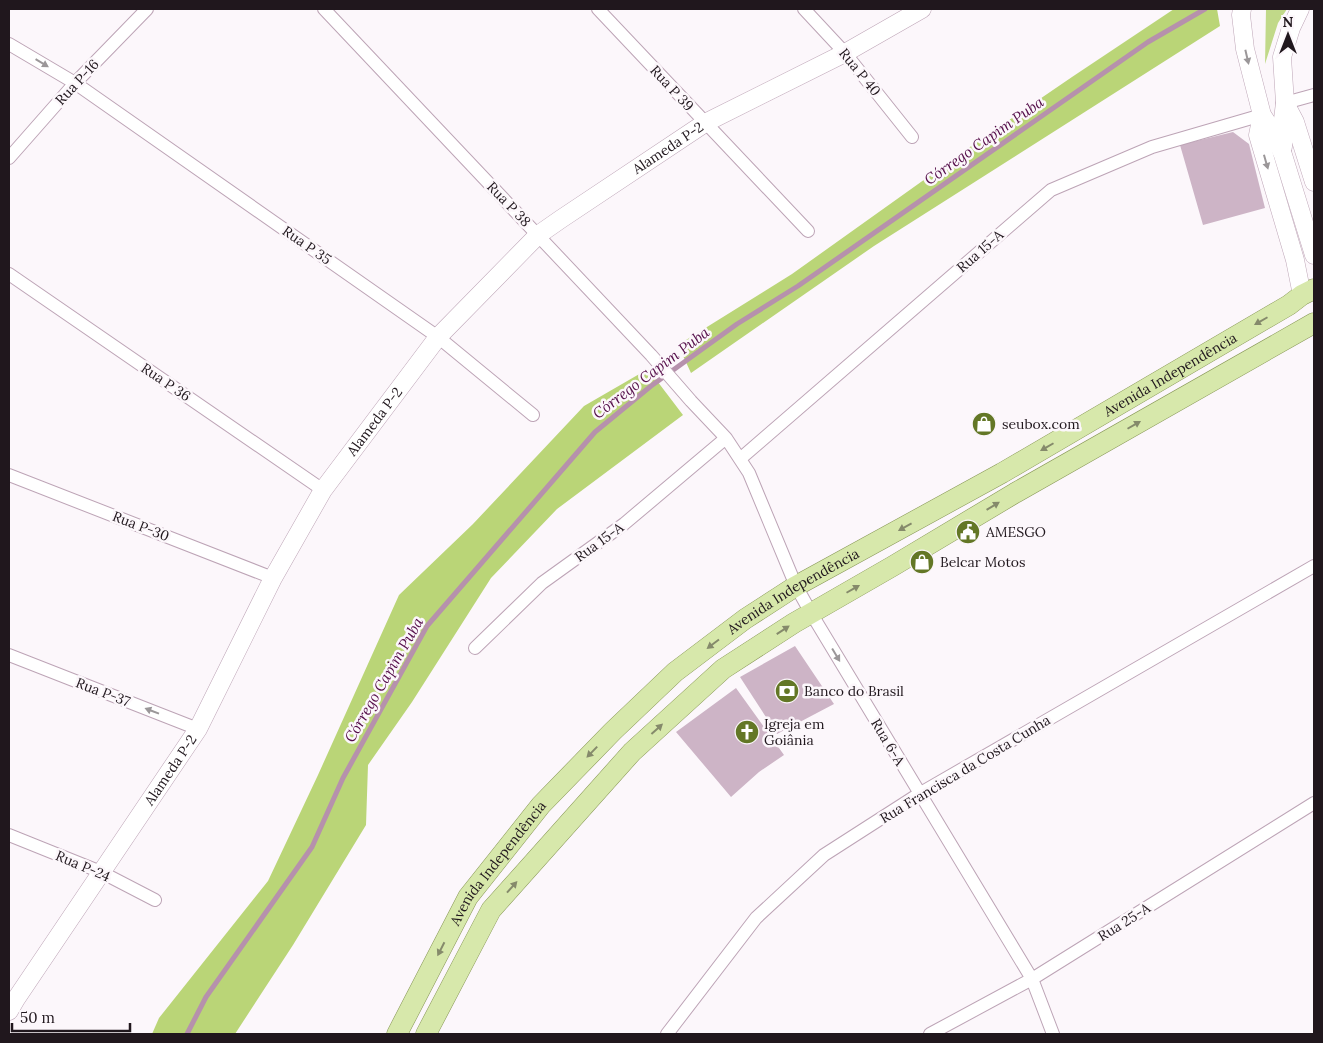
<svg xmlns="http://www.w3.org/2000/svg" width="1323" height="1043" font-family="Lora,serif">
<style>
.green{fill:#c1d989}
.forest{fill:#bad577}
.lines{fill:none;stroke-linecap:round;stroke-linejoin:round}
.stream{stroke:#b691ac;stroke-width:5}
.building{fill:#cdb4c6}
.street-casing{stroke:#bda4b6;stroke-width:14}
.secondary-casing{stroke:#bda4b6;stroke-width:19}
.primary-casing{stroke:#869555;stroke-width:21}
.street{stroke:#fff;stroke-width:12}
.secondary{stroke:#fff;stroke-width:18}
.primary{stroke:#d7e8ab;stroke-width:20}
.oneway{fill:#9b9799}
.oneway2{fill:#858a6b}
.labels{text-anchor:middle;stroke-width:5;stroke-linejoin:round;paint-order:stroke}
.street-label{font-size:14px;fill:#20171d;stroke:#fcf7fb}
.poi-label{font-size:14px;fill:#20171d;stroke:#fcf7fb;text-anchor:start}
.water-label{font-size:15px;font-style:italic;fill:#540d49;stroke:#fcf7fb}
</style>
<rect width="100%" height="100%" fill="#fcf7fb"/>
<!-- green -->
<path class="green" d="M1266,9H1287L1278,23L1265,64Z"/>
<!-- forest -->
<path class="forest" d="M1174,9H1217L1220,26L874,246L691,373L678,345L792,274L977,142L1072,77Z
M648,369L683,415L557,509L491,578L412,702L368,765L366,825L293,945L235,1034H152L159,1018L268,881L318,775L399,595L473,524L584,406Z"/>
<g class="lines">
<!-- stream -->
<path class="stream" d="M187,1034L206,997L312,847L343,778L427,626L595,432L651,386L737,324L798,286L1148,42L1205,9"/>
</g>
<!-- building -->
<path class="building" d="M1233,132L1249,144L1265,208L1203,225L1180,145Z
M795,646L834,704L777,734L740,677Z
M736,688L784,755L759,772L731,797L676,732Z"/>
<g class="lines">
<!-- street casing -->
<g class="street-casing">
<path id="street" d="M324,9L651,355L691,401L726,438L749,473L796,586L811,613L1032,979L1053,1034
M598,9L808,231
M804,9L845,53L912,137
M9,44L75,83L438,337L533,415
M1285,103L1314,95
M9,158L75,83L147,9
M9,274L323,490
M740,459L1051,190L1152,147L1262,115
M9,475L273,578
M475,648L542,583L624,524L726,438
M9,655L198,729
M9,835L101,872L155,900
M667,1034L756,918L824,855L919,794L1314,566
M930,1034L1032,979L1314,803"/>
</g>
<!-- secondary casing -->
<g class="secondary-casing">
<g id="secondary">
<path d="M1242,9L1241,15L1245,49L1262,115L1272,130L1283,155L1314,255"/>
<path d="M1285,103L1295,122L1314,182"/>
<path d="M1262,115L1258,135L1295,260L1302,295"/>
<path d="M1283,147V119L1285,103L1282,57L1291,28L1300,9"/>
<path id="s1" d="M9,1011L16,999L198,729L273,578L323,490L438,337L538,235L561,219L705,123L845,53L922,9"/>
</g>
</g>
<!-- primary casing -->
<g class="primary-casing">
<g id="primary">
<path id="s2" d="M397,1034L468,897L541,805L613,731L675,672L745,619L796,586L1002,473L1289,305L1302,295L1314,289"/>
<path d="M426,1034L491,910L632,752L723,669L794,623L893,566L1015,493L1314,323"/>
</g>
</g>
<!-- street -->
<use href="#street" class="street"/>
<!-- secondary -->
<use href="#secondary" class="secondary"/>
<!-- primary -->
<use href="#primary" class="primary"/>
</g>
<!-- one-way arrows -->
<defs><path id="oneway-solid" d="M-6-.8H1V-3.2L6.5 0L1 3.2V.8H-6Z" transform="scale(1.25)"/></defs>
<g class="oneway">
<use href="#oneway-solid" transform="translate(1247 57) rotate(77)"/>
<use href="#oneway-solid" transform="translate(42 63) rotate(31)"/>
<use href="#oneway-solid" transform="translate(1266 162) rotate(74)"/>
<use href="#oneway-solid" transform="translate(836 655) rotate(59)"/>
<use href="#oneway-solid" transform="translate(152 711) rotate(-159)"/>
</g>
<g class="oneway2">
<use href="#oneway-solid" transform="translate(1261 321) rotate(150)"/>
<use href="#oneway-solid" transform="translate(1134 425) rotate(-30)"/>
<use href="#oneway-solid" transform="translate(1047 447) rotate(150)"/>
<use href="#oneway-solid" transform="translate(993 506) rotate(-31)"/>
<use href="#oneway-solid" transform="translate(905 527) rotate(151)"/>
<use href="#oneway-solid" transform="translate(853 589) rotate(-30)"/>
<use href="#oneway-solid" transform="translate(783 630) rotate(-33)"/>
<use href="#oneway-solid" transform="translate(713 644) rotate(143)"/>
<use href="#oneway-solid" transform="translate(657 729) rotate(-42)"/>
<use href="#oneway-solid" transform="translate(592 752) rotate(134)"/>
<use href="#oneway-solid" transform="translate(512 887) rotate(-48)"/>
<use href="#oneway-solid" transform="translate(441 949) rotate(117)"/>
</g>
<!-- icons -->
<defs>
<g id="shop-disc" transform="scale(1.25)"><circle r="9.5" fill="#637726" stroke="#fcf7fb"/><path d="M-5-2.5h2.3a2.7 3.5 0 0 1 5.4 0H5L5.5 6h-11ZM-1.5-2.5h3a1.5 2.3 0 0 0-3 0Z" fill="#fff"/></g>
<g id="civic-disc" transform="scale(1.25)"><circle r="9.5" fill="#637726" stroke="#fcf7fb"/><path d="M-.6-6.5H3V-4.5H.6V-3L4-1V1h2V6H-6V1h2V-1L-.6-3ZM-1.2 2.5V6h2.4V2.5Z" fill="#fff"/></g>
<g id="bank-disc" transform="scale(1.25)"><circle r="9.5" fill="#637726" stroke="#fcf7fb"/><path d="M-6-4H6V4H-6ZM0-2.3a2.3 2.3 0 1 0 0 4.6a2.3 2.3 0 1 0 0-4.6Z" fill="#fff"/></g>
<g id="church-disc" transform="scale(1.25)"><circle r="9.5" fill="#637726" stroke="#fcf7fb"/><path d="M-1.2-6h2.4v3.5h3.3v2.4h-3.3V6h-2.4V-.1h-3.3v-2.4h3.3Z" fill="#fff"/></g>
</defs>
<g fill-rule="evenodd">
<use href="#shop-disc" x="984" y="424"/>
<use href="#civic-disc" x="968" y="532"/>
<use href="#shop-disc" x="922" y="562"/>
<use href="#bank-disc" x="787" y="691"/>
<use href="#church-disc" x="747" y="732"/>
</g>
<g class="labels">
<!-- street labels -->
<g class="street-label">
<text transform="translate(860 72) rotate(51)" y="5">Rua P 40</text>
<text transform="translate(77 82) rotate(-47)" y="5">Rua P-16</text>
<text transform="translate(672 88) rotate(47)" y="5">Rua P 39</text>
<text dy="5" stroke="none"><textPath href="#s1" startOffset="1100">Alameda P-2</textPath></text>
<text transform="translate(509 204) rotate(46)" y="5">Rua P 38</text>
<text transform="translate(307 245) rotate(35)" y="5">Rua P 35</text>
<text transform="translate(980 251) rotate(-41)" y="5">Rua 15-A</text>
<text dy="5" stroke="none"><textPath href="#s2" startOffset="1039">Avenida Independência</textPath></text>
<text transform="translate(166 382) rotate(34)" y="5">Rua P 36</text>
<text dy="5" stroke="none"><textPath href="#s1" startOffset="695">Alameda P-2</textPath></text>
<text transform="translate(141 526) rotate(21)" y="5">Rua P-30</text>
<text transform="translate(599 542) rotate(-36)" y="5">Rua 15-A</text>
<text dy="5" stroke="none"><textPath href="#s2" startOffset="604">Avenida Independência</textPath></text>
<text transform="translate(103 692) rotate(21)" y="5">Rua P-37</text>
<text transform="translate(888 742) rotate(59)" y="5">Rua 6-A</text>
<text transform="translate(965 769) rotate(-31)" y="5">Rua Francisca da Costa Cunha</text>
<text dy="5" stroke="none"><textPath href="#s1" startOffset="290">Alameda P-2</textPath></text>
<text dy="5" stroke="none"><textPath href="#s2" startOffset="199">Avenida Independência</textPath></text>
<text transform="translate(83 866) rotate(23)" y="5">Rua P-24</text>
<text transform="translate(1124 922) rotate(-32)" y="5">Rua 25-A</text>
</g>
<!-- poi labels -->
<g class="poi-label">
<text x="1002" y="429">seubox.com</text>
<text x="986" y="537">AMESGO</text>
<text x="940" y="567">Belcar Motos</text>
<text x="804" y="696">Banco do Brasil</text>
<text x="764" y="729">Igreja em<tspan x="764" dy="16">Goiânia</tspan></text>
</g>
<!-- water labels -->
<g class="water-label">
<text transform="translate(984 141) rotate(-35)" y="5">Córrego Capim Puba</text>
<text transform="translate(651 373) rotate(-37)" y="5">Córrego Capim Puba</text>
<text transform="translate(384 680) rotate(-60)" y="5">Córrego Capim Puba</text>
</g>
</g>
<!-- border -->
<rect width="1323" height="1043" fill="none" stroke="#20171d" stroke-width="20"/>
<!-- north arrow -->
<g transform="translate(1288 35)" stroke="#fcf7fb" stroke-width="4" paint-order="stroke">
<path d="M0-4L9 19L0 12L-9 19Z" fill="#20171d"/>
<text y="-8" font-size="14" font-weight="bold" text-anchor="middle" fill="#20171d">N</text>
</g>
<!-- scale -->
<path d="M12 1023v8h118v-8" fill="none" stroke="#20171d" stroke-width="2.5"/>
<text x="20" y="1023" font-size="15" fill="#20171d" stroke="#fcf7fb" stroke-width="4" paint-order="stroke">50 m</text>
</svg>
